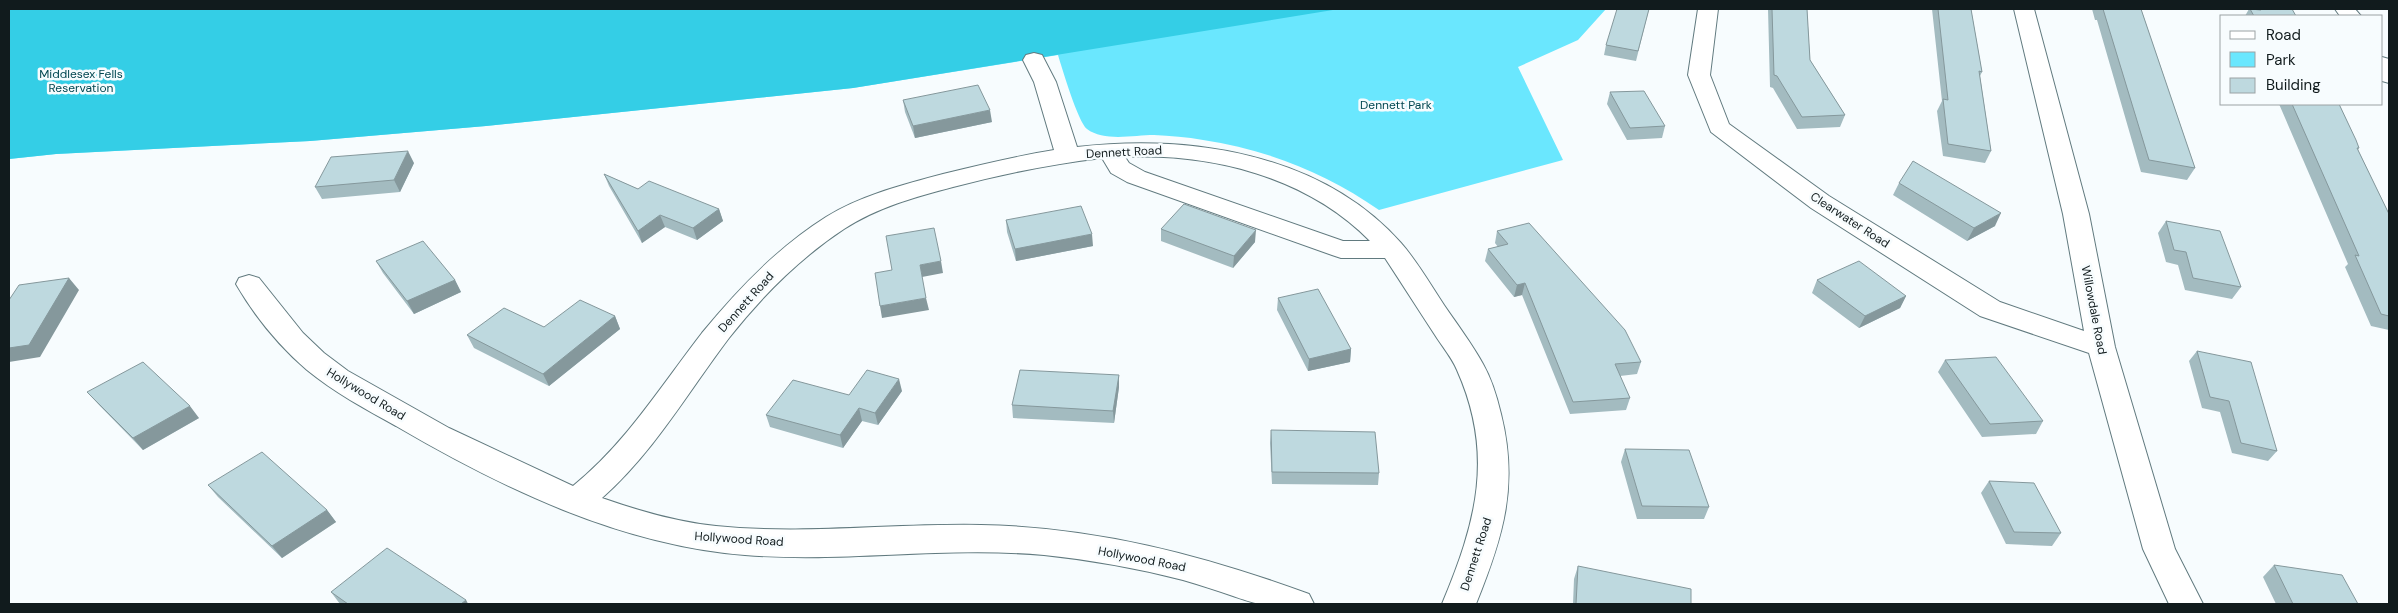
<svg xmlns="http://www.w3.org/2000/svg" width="2398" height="613" font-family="'DM Sans',sans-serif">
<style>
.green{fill:#6ae7fe}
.forest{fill:#34cee6}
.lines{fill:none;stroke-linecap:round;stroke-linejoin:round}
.minor-casing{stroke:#617a7f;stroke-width:2}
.minor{fill:#fff;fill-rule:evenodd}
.wall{fill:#a3bbc0}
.shaded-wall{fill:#85989c}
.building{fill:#bed9df;stroke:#85989c}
.labels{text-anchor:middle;stroke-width:5;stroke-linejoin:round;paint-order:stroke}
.park-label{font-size:12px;fill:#024751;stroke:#f7fcfe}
.street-label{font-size:12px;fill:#111b1d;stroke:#f7fcfe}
</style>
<rect width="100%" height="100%" fill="#f7fcfe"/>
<!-- green -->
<path class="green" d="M9,9H1606L1578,40L1518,67L1563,160L1379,210C1326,173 1268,150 1203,140C1187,137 1170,136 1154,135C1134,135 1104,142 1087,129C1078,122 1062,68 1058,55L853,88L486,126L310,141L56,154L9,159Z"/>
<!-- forest -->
<path class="forest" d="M9,9H1339L853,88L486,126L310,141L56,154L9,159Z"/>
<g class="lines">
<!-- minor casing -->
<g class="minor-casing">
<path id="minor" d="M1698,9H1718L1710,75L1729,124L1829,196L2000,302L2084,331L2063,214L2014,9H2034L2089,214L2115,347L2175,549L2203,604H2169L2143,549L2089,353L1980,316L1811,208L1711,132L1688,75Z
M2335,9H2355L2361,16H2340Z
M1034,53L1042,55L1056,82L1077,147C1190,134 1321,153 1401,243C1417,261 1430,284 1444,305C1457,324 1472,344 1483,364C1492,380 1497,397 1501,414C1519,486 1503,537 1476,604H1442C1476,523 1495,455 1457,370C1452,358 1442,346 1435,335C1418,309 1402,284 1385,258H1341L1332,255L1127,182L1111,173L1102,158C1052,164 1002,174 953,187C915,197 878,207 844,229C800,258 762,296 729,338C688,392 654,452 602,498C639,511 677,522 716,526C805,535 892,523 981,525C1095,527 1203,555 1309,594L1314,604C1297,604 1278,606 1261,604C1252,603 1242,599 1233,596C1216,590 1200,585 1183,580C1137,568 1091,560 1044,555C944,546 845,563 745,555C620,545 502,488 396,426C365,409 334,392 307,370C279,346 254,315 236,284L239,278L249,275L259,278L303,333L324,353L348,371L449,428L573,486C626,443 661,386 702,333C738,289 778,247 826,217C862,195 902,185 943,174C980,165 1017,156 1054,150L1034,82L1023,60L1026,55ZM1125,157C1212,153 1307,177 1370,241H1343L1145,172L1129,163Z
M2382,57L2389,59V83L2382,81Z"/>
</g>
<!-- minor -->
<use href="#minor" class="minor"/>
</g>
<!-- wall -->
<path class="wall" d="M1649,9L1636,61L1604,55L1606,45Z
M1768,9H1807L1810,60L1845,115L1840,127L1797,129L1773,88L1770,87Z
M1932,9H1971L1982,72L1980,76L1991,151L1985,163L1943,156L1937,111L1942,101Z
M2092,9H2141L2195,168L2187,180L2141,172L2097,20H2095Z
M2249,9H2292L2296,16H2245Z
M1610,92L1665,126L1662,138L1627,140L1607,104Z
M903,100L992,122L915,138L905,112Z
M2279,104H2339L2359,148L2358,150L2389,214V330L2371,326L2345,267L2348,264Z
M414,163L400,192L322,199L315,187Z
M604,174L638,189L719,209L723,221L697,240L665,227L642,243L609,186Z
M1899,183L1995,226L1967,241L1893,195Z
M1006,220L1093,246L1016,261L1007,232Z
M2166,221L2241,287L2232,299L2185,290L2178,265L2166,262L2158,233Z
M1161,229L1255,242L1233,268L1161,241Z
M1497,231L1641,362L1637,374L1620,376L1630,398L1626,410L1570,414L1522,295L1514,297L1485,261L1488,249L1498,247L1495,243Z
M376,261L455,280L461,292L414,314L383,273Z
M1817,280L1906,296L1900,308L1859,328L1812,293Z
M1278,298L1351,349L1350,362L1308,371L1277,310Z
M615,316L620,329L549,386L474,348L467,335L544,327Z
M2197,351L2277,451L2268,461L2232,453L2220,412L2202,408L2189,361Z
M1945,360L2043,421L2036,434L1982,437L1938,372Z
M1119,375V387L1114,423L1013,418L1012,405Z
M902,391L878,425L862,421L843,448L770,427L766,415L849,395Z
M87,392L199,418L143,450L98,404Z
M1271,430L1379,473L1378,485L1272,484L1270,443Z
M1625,449L1709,507L1704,519H1637L1621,462Z
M1989,481L2061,533L2052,546L2006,544L1981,493Z
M208,485L327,510L336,522L282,558L218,497Z
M2274,565L2358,604H2276L2263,577Z
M1578,566L1691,604H1573L1574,579Z
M331,592L466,600L468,604H340Z"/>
<!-- shaded-wall -->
<path class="shaded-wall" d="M990,110L992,122L915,138L913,126Z
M408,151L414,163L400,192L394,180Z
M719,209L723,221L697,240L693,228Z
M2001,213L1995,226L1967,241L1974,228Z
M660,215L665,227L642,243L638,231Z
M1256,230L1255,242L1233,268L1234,256Z
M1092,234L1093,246L1016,261L1015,249Z
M941,261L943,273L922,277L920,265Z
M69,278L79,290L40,357L9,362V348Z
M455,280L461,292L414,314L407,301Z
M1525,283L1522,295L1514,297L1517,285Z
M1906,296L1900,308L1859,328L1865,316Z
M926,298L929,310L882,318L880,306Z
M615,316L620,329L549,386L543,374Z
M1351,349L1350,362L1308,371L1309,359Z
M1119,375V387L1114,423L1113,411Z
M899,379L902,391L878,425L875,413Z
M190,406L199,418L143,450L133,438Z
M859,408L862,421L843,448L840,435Z
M327,510L336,522L282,558L272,546Z
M466,600L468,604H461Z"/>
<!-- building -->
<path class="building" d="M1617,9H1649L1638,51L1606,45Z
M1772,9H1807L1810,60L1845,115L1802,117L1777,76L1774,75Z
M1938,9H1971L1982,72L1979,71L1991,151L1948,144L1943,99L1948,100Z
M2103,9H2141L2195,168L2149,160Z
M2250,9L2261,10V9H2292L2296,16H2254Z
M978,85L990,110L913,126L903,100Z
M1644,91L1665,126L1630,128L1610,92Z
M2292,104H2339L2356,140L2359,148H2357L2389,214V316L2381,314L2355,255L2359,256Z
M408,151L394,180L315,187L331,157Z
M1913,161L2001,213L1974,228L1899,183Z
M604,174L638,189L649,181L719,209L693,228L660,215L638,231Z
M1184,204L1256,230L1234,256L1161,229Z
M1081,206L1092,234L1015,249L1006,220Z
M2166,221L2220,231L2241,287L2193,278L2186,252L2174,250Z
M1529,223L1625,330L1641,362L1615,364L1630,398L1573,402L1525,283L1517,285L1488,249L1508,244L1497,231Z
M934,228L941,261L920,265L926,298L880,306L875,273L892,270L886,236Z
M423,241L455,280L407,301L376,261Z
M1859,261L1906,296L1865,316L1817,280Z
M69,278L29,345L9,348V300L19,285Z
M1318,289L1351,349L1309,359L1278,298Z
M580,300L615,316L543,374L467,335L504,308L544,327Z
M2197,351L2251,362L2277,451L2241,443L2229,401L2210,397Z
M1996,357L2043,421L1990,424L1945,360Z
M143,362L190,406L133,438L87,392Z
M867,370L899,379L875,413L859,408L840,435L766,415L793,380L849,395Z
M1020,370L1119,375L1113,411L1012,405Z
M1271,430L1375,432L1379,473L1272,472Z
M1625,449L1689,450L1709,507L1642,506Z
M262,452L327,510L272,546L208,485Z
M1989,481L2034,483L2061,533L2014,532Z
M387,548L466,600L461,604H348L331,592Z
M2274,565L2342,575L2358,604H2293Z
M1578,566L1691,589V604H1576Z"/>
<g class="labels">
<!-- park labels -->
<g class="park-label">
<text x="81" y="78">Middlesex Fells<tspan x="81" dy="14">Reservation</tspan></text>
<text x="1396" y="109">Dennett Park</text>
</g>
<!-- street labels -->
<g class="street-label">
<text transform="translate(1124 152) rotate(-3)" y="4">Dennett Road</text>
<text transform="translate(1850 220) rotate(33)" y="4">Clearwater Road</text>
<text transform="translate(746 302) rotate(-48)" y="4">Dennett Road</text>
<text transform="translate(2094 310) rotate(79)" y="4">Willowdale Road</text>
<text transform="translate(366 394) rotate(31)" y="4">Hollywood Road</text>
<text transform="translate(739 539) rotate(4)" y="4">Hollywood Road</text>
<text transform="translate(1476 554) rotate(-72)" y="4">Dennett Road</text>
<text transform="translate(1142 559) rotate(11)" y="4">Hollywood Road</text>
</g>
</g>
<!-- border -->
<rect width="2398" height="613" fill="none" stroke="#111b1d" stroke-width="20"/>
<!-- legend -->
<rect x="2220" y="15" width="162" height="90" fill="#f7fcfe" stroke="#9ba2a4"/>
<rect x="2230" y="31" width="25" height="8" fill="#ffffff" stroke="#9ba2a4"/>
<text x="2266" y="40" font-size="15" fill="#111b1d">Road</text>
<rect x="2230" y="52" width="25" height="15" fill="#6ae7fe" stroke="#9ba2a4"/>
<text x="2266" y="65" font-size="15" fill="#111b1d">Park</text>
<rect x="2230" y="78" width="25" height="15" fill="#bed9df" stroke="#9ba2a4"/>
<text x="2266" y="90" font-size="15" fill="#111b1d">Building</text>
</svg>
